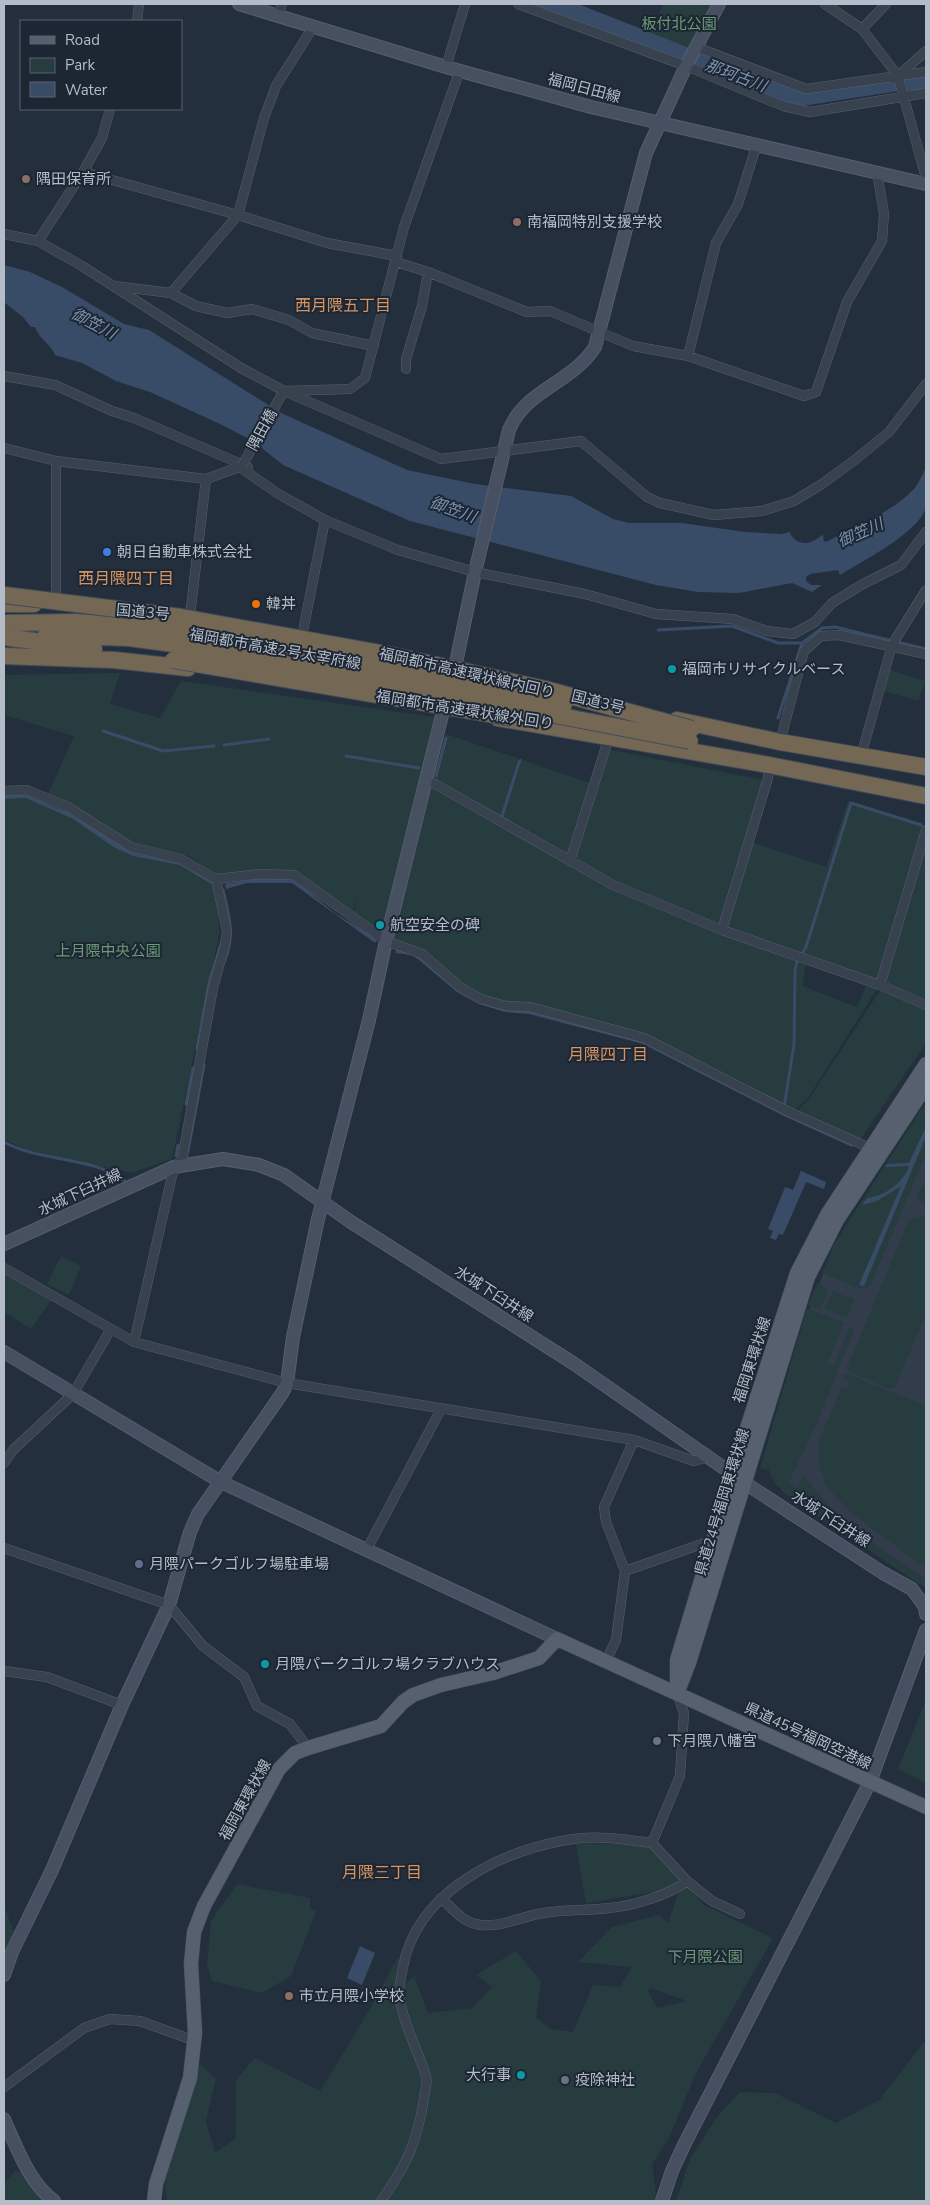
<svg xmlns="http://www.w3.org/2000/svg" width="930" height="2205" font-family="'Nunito Sans','Noto Sans JP',sans-serif">
<style>
.airport{fill:#323c4b}
.green{fill:#263c3f;fill-rule:evenodd}
.water{fill:#394c67}
.lines{fill:none;stroke-linecap:round;stroke-linejoin:round}
.stream{stroke:#394c67;stroke-width:3}
.street-casing{stroke:#565f6c;stroke-width:10}
.secondary-casing{stroke:#565f6c;stroke-width:14}
.primary-casing{stroke:#414a57;stroke-width:15}
.highway-casing{stroke:#434c59;stroke-width:18}
.street{stroke:#38414e;stroke-width:9}
.secondary{stroke:#465061;stroke-width:12}
.primary{stroke:#56606e;stroke-width:14}
.highway{stroke:#746855;stroke-width:16}
.street-bridge-casing{stroke:#565f6c;stroke-width:10;stroke-linecap:butt}
.highway-bridge-casing{stroke:#434c59;stroke-width:18;stroke-linecap:butt}
.street-bridge{stroke:#38414e;stroke-width:9}
.highway-bridge{stroke:#746855;stroke-width:16}
.education-dot{fill:#8d6e63;stroke:#1d2633;stroke-width:2}
.shop-dot{fill:#3f7fe0;stroke:#1d2633;stroke-width:2}
.food-dot{fill:#e8710a;stroke:#1d2633;stroke-width:2}
.culture-dot{fill:#0f9aa8;stroke:#1d2633;stroke-width:2}
.service-dot{fill:#5c6f8a;stroke:#1d2633;stroke-width:2}
.worship-dot{fill:#6b7280;stroke:#1d2633;stroke-width:2}
.labels{text-anchor:middle;stroke-width:4;stroke-linejoin:round;paint-order:stroke}
.park-label{font-size:15px;fill:#6b9a76;stroke:#1d2633}
.street-label{font-size:15px;fill:#b4bcc9;stroke:#1d2633}
.poi-label{font-size:15px;fill:#b4bcc9;stroke:#1d2633;text-anchor:start}
.water-label{font-size:16px;font-style:italic;fill:#7c92b1;stroke:#1d2633}
.neighbourhood-label{font-size:16px;fill:#d59563;stroke:#1d2633}
</style>
<rect width="100%" height="100%" fill="#242f3e"/>
<!-- airport -->
<path class="airport" d="M926,1104V1588L785,1494L770,1475L769,1450L771,1433L807,1316L834,1245Z"/>
<!-- green -->
<path class="green" d="M663,4H713L687,49L651,33Z
M890,670L925,681L918,701L884,691Z
M120,673L110,704L160,718L181,681L434,717L382,931L353,915L359,890L352,915L300,873L291,870L262,869L224,875L217,874L189,856L136,844L114,832L100,820L48,794L74,736L4,715V675Z
M446,734L590,783L570,852L565,854L436,780L434,777Z
M607,749L763,780L721,922L718,924L613,882L577,861L575,856Z
M434,788L612,889L806,965L802,986L857,1007L866,986L877,989L808,1098L793,1111L665,1045L482,997L392,941L429,789Z
M27,792L74,814L120,843L180,860L214,881L220,930L172,1159L132,1173L30,1152L4,1139V793Z
M848,801L923,823L877,979L729,929L726,925L751,842L826,867Z
M926,843V999L887,984L884,980Z
M881,989L926,1008V1043L860,1140L800,1114L799,1109L809,1099Z
M926,1102V1154L870,1286L863,1289L857,1288L822,1272L846,1225Z
M926,1179V1210L917,1196Z
M921,1216L926,1218V1314L895,1387L890,1389L850,1372L847,1368L909,1220Z
M61,1256L81,1266L69,1295L47,1284Z
M4,1273L52,1299L31,1329L4,1312Z
M817,1283L825,1287L828,1291L820,1309L808,1305Z
M833,1291L854,1300L847,1318L825,1309Z
M807,1308L844,1323L827,1364L834,1366L848,1330L852,1328L853,1332L816,1425L789,1482L797,1488L804,1475C834,1520 882,1549 926,1579V1588L791,1498L775,1484L769,1470L760,1468Z
M848,1374L926,1406V1568L855,1516L827,1487L819,1464L818,1443L842,1387L847,1389L850,1382L842,1379L843,1375Z
M926,1700V1783L898,1769Z
M576,1843L650,1845L683,1880L673,1889L586,1903Z
M237,1884L310,1898V1909L316,1911L291,1976L262,1993L212,1981L207,1965L211,1921Z
M689,1885L704,1905L773,1938L696,2073L669,2138L652,2164L657,2201H167L163,2170L200,2064L216,2079L206,2121L215,2153L236,2138V2080L255,2058L320,2091L370,2009L399,1955L401,1988L414,1976L428,2013L472,2008L492,1987L476,1975L516,1951L541,1981L536,2018L551,2029L573,2032L593,1985L620,1987L632,1967L578,1962L612,1927L659,1915L668,1923L678,1894ZM650,1988L687,2001L657,2008L648,1991Z
M4,1905L20,1949L4,1970Z
M924,2042L926,2046V2201H676L690,2159L716,2118L740,2092L775,2093L836,2123L879,2100Z
M16,2170L64,2201H4V2183Z"/>
<!-- water -->
<path class="water" d="M529,4H578L799,91L926,74V90L898,91L796,107Z
M4,265L30,272L62,287L124,324L149,330L281,413L407,470L475,484L571,496L613,519L629,523H682L745,532L781,534L790,532C792,541 804,546 813,541C817,540 819,536 823,535L824,542L828,541C856,526 893,512 915,488C919,482 923,474 926,467C926,479 928,494 926,506C922,531 861,562 840,575L838,570L810,574L806,577V581L811,585H822L812,592L792,583L739,593L698,592L656,585L410,521L283,465L253,441L220,424L150,392L116,381L82,363L55,355C52,345 39,339 35,327H31L23,317L4,302Z
M522,758L503,818L500,817L518,761Z
M4,794H27L58,809L68,812L118,844L134,852L182,861L213,882L211,884L180,865L133,856L115,848L73,819L26,798L4,799Z
M261,878H288L297,882L336,914L377,939L375,943L292,883H247L226,889L225,884Z
M397,948L413,953L459,989L644,1040L854,1144L852,1147L782,1115L643,1044L529,1014L505,1012L479,1004L457,992L419,960L412,955L395,953Z
M926,1127V1136L864,1286L859,1285L901,1186L877,1201L862,1205L867,1198C884,1197 904,1182 909,1166L885,1167L887,1164L909,1163Z
M801,1171L826,1182L824,1189L806,1182L783,1235L779,1234L776,1240L770,1238L773,1231L768,1229L785,1187L793,1190Z
M360,1946L375,1953L362,1985L347,1978Z"/>
<g class="lines">
<!-- stream -->
<path class="stream" d="M658,630L732,626L778,643H802
M778,718L802,643L822,628L835,627L926,649
M103,731L163,751L214,746
M224,745L269,739
M346,756L419,768
M436,776L446,738
M223,890C229,915 235,935 225,960
M197,1049L209,983L221,944
M186,1104L193,1068
M784,1107L794,1045L795,970L797,962L806,947L851,803L921,825
M4,1142C42,1163 90,1155 125,1181
M188,1151L204,1065
M176,1156L178,1145"/>
<!-- street casing -->
<g class="street-casing">
<path id="street" d="M518,4L686,66L783,106L810,112L926,93
M825,4L862,29L898,76L926,178
M278,16L282,4
M137,21L139,4
M862,29L886,4
M696,47L806,89L926,72
M446,67L465,4
M898,76L926,51
M83,172L102,138L110,109
M4,234L38,241L82,266L241,368L284,391L441,459L581,441L647,497L660,503L714,515L762,511L794,501L822,484L856,459L889,432L926,384
M38,241L83,172L238,215L327,243L397,256
M396,262L428,272L527,312L550,311L633,346L688,356L804,396L816,392L847,302L882,241L884,214L877,172
M115,286L171,293L196,306L227,313L252,309L289,320L312,333L374,346
M171,293L238,215L264,118L276,86L313,27
M688,356L716,243L738,204L757,144
M406,369V359L422,306L428,272
M4,376L55,385L112,411L134,418L248,467
M284,391L350,389L365,378L404,227L460,70
M4,448L56,461L206,479
M241,468L277,493L325,520L398,550L475,572L585,594L656,614L733,619L767,631L793,634L815,622L832,603L863,584L901,565L926,532
M54,603L56,592V461
M190,616L206,479L242,466
M302,636L325,520
M780,742L804,651L821,636L839,635L926,654
M861,756L892,645L926,590
M426,781L435,784L613,885L722,930L880,985L926,1005
M4,791L27,790L68,807L131,847L181,859L216,879L261,874L294,875L386,941L422,954L460,987L481,999L506,1006L530,1007L644,1038L789,1112L870,1148
M570,861L609,737
M722,930L768,778L769,765
M880,985L926,830
M4,1268L134,1342L287,1383L634,1440L694,1461L709,1457
M134,1342L174,1167L182,1160L213,988L225,945L227,931L216,879
M4,1463L13,1450L73,1394L111,1329
M4,1548L169,1605L203,1646L244,1677L257,1706L290,1724L308,1748
M366,1551L441,1409
M625,1571L713,1540
M606,1661L616,1640L625,1571L606,1522L604,1507L634,1440
M4,1671L47,1677L122,1705
M652,1843L687,1881L712,1901L740,1914
M441,1898C453,1909 463,1923 481,1925C504,1927 522,1916 544,1913C566,1909 587,1911 609,1908C633,1906 669,1895 687,1881
M4,2087L84,2028L110,2019L140,2021L195,2041
M381,2201C407,2164 417,2143 424,2098C425,2091 428,2082 426,2076C417,2048 402,2022 399,1993C399,1985 402,1975 403,1967C417,1891 503,1849 573,1839C598,1835 628,1840 652,1843L680,1776L684,1713L677,1693"/>
</g>
<!-- secondary casing -->
<g class="secondary-casing">
<path id="secondary" d="M239,4L446,67L591,107L926,184
M453,677L475,572L509,430C526,389 571,384 595,347L646,153L686,66L719,4
M4,1244L174,1167L223,1159L259,1165L284,1175L351,1222L573,1363L754,1489L883,1573L912,1589L925,1607L926,1614
M4,1352L221,1482L557,1639
M4,1975L12,1952L52,1870L122,1705L169,1605L190,1532L198,1514L283,1392L287,1383L293,1337L318,1219L369,1020L386,941L446,699
M4,2119C16,2146 29,2183 54,2201
M662,2201L672,2171L684,2145L870,1782L926,1630"/>
</g>
<!-- primary casing -->
<g class="primary-casing">
<path id="primary" d="M680,1686L689,1663L808,1277L837,1220L926,1086
M677,1693V1660L748,1425L797,1273L828,1213L926,1064
M154,2201L156,2184L190,2078L195,2033L191,1964L194,1932L204,1906L279,1769L295,1753L308,1748L381,1726L403,1702L413,1695L441,1685L493,1673L539,1658L557,1639L926,1807"/>
</g>
<!-- highway casing -->
<g class="highway-casing">
<path id="highway" d="M4,604H34
M4,623L75,622L131,626
M46,635L129,638
M4,637L94,649
M4,656L114,660L188,668
M498,718L769,765L926,796
M677,720L780,742L926,767"/>
</g>
<!-- street -->
<use href="#street" class="street"/>
<!-- secondary -->
<use href="#secondary" class="secondary"/>
<!-- primary -->
<use href="#primary" class="primary"/>
<!-- highway -->
<use href="#highway" class="highway"/>
<!-- street-bridge casing -->
<g class="street-bridge-casing">
<path id="street-bridge" d="M242,466L282,394"/>
</g>
<!-- highway-bridge casing -->
<g class="highway-bridge-casing">
<path id="highway-bridge" d="M4,595L181,617L386,654L545,689L692,729
M131,626C277,644 420,678 564,705
M129,638L174,644L380,681L690,741
M173,660L512,718"/>
</g>
<!-- street-bridge -->
<use href="#street-bridge" class="street-bridge"/>
<!-- highway-bridge -->
<use href="#highway-bridge" class="highway-bridge"/>
</g>
<!-- markers -->
<g class="education-dot">
<circle cx="26" cy="179" r="5"/>
<circle cx="517" cy="222" r="5"/>
<circle cx="289" cy="1996" r="5"/>
</g>
<circle class="shop-dot" cx="107" cy="552" r="5"/>
<circle class="food-dot" cx="256" cy="604" r="5"/>
<g class="culture-dot">
<circle cx="672" cy="669" r="5"/>
<circle cx="380" cy="925" r="5"/>
<circle cx="265" cy="1664" r="5"/>
<circle cx="521" cy="2075" r="5"/>
</g>
<circle class="service-dot" cx="139" cy="1564" r="5"/>
<g class="worship-dot">
<circle cx="657" cy="1741" r="5"/>
<circle cx="565" cy="2080" r="5"/>
</g>
<g class="labels">
<!-- park labels -->
<g class="park-label">
<text x="679" y="29">板付北公園</text>
<text x="108" y="956">上月隈中央公園</text>
<text x="705" y="1962">下月隈公園</text>
</g>
<!-- street labels -->
<g class="street-label">
<text transform="translate(584 88) rotate(15)" y="5">福岡日田線</text>
<text transform="translate(262 430) rotate(-61)" y="5">隅田橋</text>
<text transform="translate(143 612) rotate(5)" y="5">国道3号</text>
<text transform="translate(275 649) rotate(10)" y="5">福岡都市高速2号太宰府線</text>
<text transform="translate(467 673) rotate(13)" y="5">福岡都市高速環状線内回り</text>
<text transform="translate(598 702) rotate(14)" y="5">国道3号</text>
<text transform="translate(465 710) rotate(9)" y="5">福岡都市高速環状線外回り</text>
<text transform="translate(80 1192) rotate(-25)" y="5">水城下臼井線</text>
<text transform="translate(494 1294) rotate(33)" y="5">水城下臼井線</text>
<text transform="translate(752 1360) rotate(-72)" y="5">福岡東環状線</text>
<text transform="translate(722 1502) rotate(-73)" y="5">県道24号福岡東環状線</text>
<text transform="translate(831 1519) rotate(33)" y="5">水城下臼井線</text>
<text transform="translate(808 1736) rotate(25)" y="5">県道45号福岡空港線</text>
<text transform="translate(245 1800) rotate(-61)" y="5">福岡東環状線</text>
</g>
<!-- poi labels -->
<g class="poi-label">
<text x="36" y="184">隅田保育所</text>
<text x="527" y="227">南福岡特別支援学校</text>
<text x="117" y="557">朝日自動車株式会社</text>
<text x="266" y="609">韓丼</text>
<text x="682" y="674">福岡市リサイクルベース</text>
<text x="390" y="930">航空安全の碑</text>
<text x="149" y="1569">月隈パークゴルフ場駐車場</text>
<text x="275" y="1669">月隈パークゴルフ場クラブハウス</text>
<text x="667" y="1746">下月隈八幡宮</text>
<text x="299" y="2001">市立月隈小学校</text>
<text x="511" y="2080" text-anchor="end">大行事</text>
<text x="575" y="2085">疫除神社</text>
</g>
<!-- water labels -->
<g class="water-label">
<text transform="translate(736 75) rotate(21)" y="6">那珂古川</text>
<text transform="translate(94 323) rotate(28)" y="6">御笠川</text>
<text transform="translate(453 509) rotate(20)" y="6">御笠川</text>
<text transform="translate(860 532) rotate(-24)" y="6">御笠川</text>
</g>
<!-- neighbourhood labels -->
<g class="neighbourhood-label">
<text x="343" y="311">西月隈五丁目</text>
<text x="126" y="584">西月隈四丁目</text>
<text x="608" y="1060">月隈四丁目</text>
<text x="382" y="1878">月隈三丁目</text>
</g>
</g>
<!-- border -->
<rect width="930" height="2205" fill="none" stroke="#b4bcc9" stroke-width="10"/>
<!-- legend -->
<rect x="20" y="20" width="162" height="90" fill="#1d2633" stroke="#59626f"/>
<rect x="30" y="36" width="25" height="8" fill="#56606e" stroke="#59626f"/>
<text x="65" y="45" font-size="15" fill="#b4bcc9">Road</text>
<rect x="30" y="58" width="25" height="15" fill="#263c3f" stroke="#59626f"/>
<text x="65" y="70" font-size="15" fill="#b4bcc9">Park</text>
<rect x="30" y="82" width="25" height="15" fill="#394c67" stroke="#59626f"/>
<text x="65" y="95" font-size="15" fill="#b4bcc9">Water</text>
</svg>
